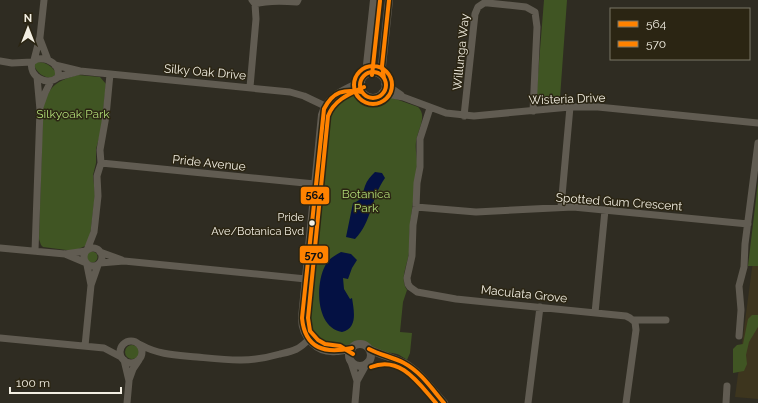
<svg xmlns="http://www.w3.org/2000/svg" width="758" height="403" font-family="Raleway,sans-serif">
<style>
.built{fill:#3d351e}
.green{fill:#405523}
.water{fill:#041143}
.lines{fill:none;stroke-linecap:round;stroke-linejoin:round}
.minor{stroke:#615c52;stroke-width:7}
.tertiary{stroke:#615c52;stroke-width:8}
.bus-1-casing{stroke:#2b2513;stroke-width:7}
.bus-2-casing{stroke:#2b2513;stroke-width:7}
.bus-1{stroke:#ff8200;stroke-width:4}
.bus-2{stroke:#ff8200;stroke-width:4}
.bus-dot{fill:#f3efe3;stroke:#2b2513;stroke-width:1.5}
.labels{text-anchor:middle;stroke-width:3;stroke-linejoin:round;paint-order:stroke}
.bus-label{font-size:11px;fill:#f3efe3;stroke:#2b2513;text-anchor:end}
.street-label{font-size:12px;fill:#f3efe3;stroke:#2b2513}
.park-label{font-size:12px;fill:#afdb76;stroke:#2b2513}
.line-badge{stroke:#2b2513;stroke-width:1.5}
.pale-badge-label{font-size:11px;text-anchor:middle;font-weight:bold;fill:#111}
</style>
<rect width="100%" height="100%" fill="#2f2c22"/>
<!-- built -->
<path class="built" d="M758,223V399L735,397Z"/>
<!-- green -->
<path class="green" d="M544,0H567L560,98L536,100Z
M37,62C45,62 50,65 55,71V75L51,78C43,77 37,73 34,65Z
M78,75L100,77L106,84L101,131L96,149V163L93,175L95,195L90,236L85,246L74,251L43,247L41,245L39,239L43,107C50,85 56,81 78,75Z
M355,93L371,99L385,96L393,98L418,107C428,116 417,131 416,142C415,149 417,156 417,163C416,185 412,206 410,227C409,235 410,244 409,252C408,264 399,279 407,290L403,302L400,332L412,333L410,353L407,360C404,358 400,355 397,354C391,352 384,353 378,351C371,349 367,342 359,342C353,342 346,347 339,347C319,349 305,334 306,316L308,314L310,301L308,299L312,262L314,261L319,208L317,205L322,166L323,165L327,125C322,115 331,103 339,97C344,94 349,94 355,93Z
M758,182V266H748Z
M86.5 257a5.5 5.5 0 1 1 11 0a5.5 5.5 0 1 1-11 0Z
M752,315H758V327L749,342L746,355L747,364L744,371L733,373V349L737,345L743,344L748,319Z
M125 352a7 7 0 1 1 14 0a7 7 0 1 1-14 0Z"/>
<!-- water -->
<path class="water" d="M375,172L382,173L385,178C371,197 372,222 355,239L346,237L353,203C363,200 362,194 365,186C367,180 371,176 375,172Z
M341,252L351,254L357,260L352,268L348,279L343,278L344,289L350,299L352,298C354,311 358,328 342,332C316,328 315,285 325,266C328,259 334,256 341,252Z"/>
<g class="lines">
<!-- minor -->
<path class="minor" d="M252,0L255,4C268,0 284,1 297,2L298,0
M40,39L48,60
M37,59C48,57 61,65 58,77C47,87 28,76 32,62Z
M34,60L40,37L44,0
M0,61L12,63L32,62
M55,65L80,71L290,92L304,96L325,106
M58,77L80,71
M385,84L401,95
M250,87L256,19L255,4
M382,93L403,97L446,113L474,116L570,107H598L758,123
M40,107L45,93L51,81
M430,108L420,139V167L417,183L416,207L413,225L412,256L407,278L408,284L410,287L417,292L456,299L626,316L630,318L635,322L636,330L626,403
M464,116L475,14L478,7L484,3H488L526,7L535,12L537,27L533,111
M101,163L315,184
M416,207L476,212L573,207L748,224
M561,207L570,107
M84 257a9 9 0 1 1 18 0a9 9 0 1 1-18 0Z
M0,248L65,254L86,251
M87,250L94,232L98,196L97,176L101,163L100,150L106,116L110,74
M35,251L40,110L37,77
M100,252L122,260
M65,254L84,262
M100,263L124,261L306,279
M87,265L91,285
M595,313L605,210
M633,320H666
M739,336L741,310L739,286L744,267L745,244L758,143
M0,338L104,348L121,357
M120 352a11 11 0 1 1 22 0a11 11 0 1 1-22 0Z
M141,345C159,355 177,355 197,357C228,360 249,363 280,354C293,351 299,350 309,339
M85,346L91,285L98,265
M124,360L129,381L127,403
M351,362L357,381
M129,380L133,369L139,360
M355,403L357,381L367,363
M528,403L540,307
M726,403L727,386"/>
<!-- tertiary -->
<path class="tertiary" d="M360 85a13 13 0 1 1 26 0a13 13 0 1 1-26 0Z
M366,74L374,0
M384,78L382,66L389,0
M349 355a11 11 0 1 1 22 0a11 11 0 1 1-22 0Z
M352,348C347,349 342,351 336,351C317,353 302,337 302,318L322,115C327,96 344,90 361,82
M369,349C380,355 392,357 404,363C420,372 431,389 444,403"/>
<!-- bus-1 casing -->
<g class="bus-1-casing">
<path id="bus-1" d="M360 85a13 13 0 1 1 26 0a13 13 0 1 1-26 0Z
M384,78L382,66L389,0
M352,348C325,354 305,349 302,318L324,109C333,91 344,89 362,92
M369,349C380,355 393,357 404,363C421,372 432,389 444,403"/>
</g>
<!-- bus-2 casing -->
<g class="bus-2-casing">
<path id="bus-2" d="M354 85a19 19 0 1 1 38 0a19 19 0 1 1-38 0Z
M372,75L380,1
M353,354L340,346L325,344L318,340L310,331L308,318L328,116C334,100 349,94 364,87
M371,367C401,355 419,384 436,403"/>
</g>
<!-- bus-1 -->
<use href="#bus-1" class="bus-1"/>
<!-- bus-2 -->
<use href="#bus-2" class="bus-2"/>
</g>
<!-- markers -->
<circle class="bus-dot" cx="312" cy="223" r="3.5"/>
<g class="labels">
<!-- bus labels -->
<g class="bus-label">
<text x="304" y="221">Pride<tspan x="304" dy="14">Ave/Botanica Bvd</tspan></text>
</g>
<!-- street labels -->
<g class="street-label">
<text transform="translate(461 52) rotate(-84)" y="4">Willunga Way</text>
<text transform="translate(205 72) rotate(5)" y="4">Silky Oak Drive</text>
<text transform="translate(567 99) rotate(-2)" y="4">Wisteria Drive</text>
<text transform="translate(209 163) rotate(6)" y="4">Pride Avenue</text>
<text transform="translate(619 202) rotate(4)" y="4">Spotted Gum Crescent</text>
<text transform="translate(524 294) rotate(6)" y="4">Maculata Grove</text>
</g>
<!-- park labels -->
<g class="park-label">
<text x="73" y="118">Silkyoak Park</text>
<text x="366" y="198">Botanica<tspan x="366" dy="14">Park</tspan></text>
</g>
</g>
<g class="line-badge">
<rect x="300" y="186" width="30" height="19" rx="4" fill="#ff8200"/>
<rect x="299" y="245" width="30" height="19" rx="4" fill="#ff8200"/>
</g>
<g class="pale-badge-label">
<text x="315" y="199">564</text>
<text x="314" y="259">570</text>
</g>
<!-- legend -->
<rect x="610" y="8" width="140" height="52" fill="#2b2513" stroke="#7b7666"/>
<rect x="618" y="21" width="20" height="6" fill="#ff8200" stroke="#7b7666"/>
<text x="646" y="28" font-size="12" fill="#f3efe3">564</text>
<rect x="618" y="41" width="20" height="6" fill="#ff8200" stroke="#7b7666"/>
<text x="646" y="48" font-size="12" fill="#f3efe3">570</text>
<!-- north arrow -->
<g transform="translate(28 28)" stroke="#2b2513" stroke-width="3" paint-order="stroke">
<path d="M0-3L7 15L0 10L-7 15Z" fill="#f3efe3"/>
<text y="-6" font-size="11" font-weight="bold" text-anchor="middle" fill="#f3efe3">N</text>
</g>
<!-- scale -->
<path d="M10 387v6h111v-6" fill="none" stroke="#f3efe3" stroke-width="2"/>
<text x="16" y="387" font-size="12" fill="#f3efe3" stroke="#2b2513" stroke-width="3" paint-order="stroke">100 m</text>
</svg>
